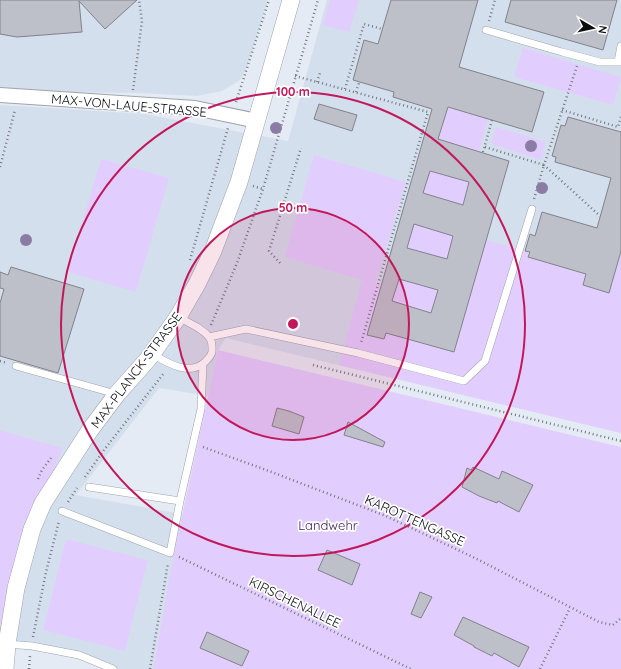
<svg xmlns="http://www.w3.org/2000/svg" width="621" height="669" font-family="Quicksand,sans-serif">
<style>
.built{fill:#d4dfed}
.green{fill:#e2cefe}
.building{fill:#bec0c9;stroke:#81828b;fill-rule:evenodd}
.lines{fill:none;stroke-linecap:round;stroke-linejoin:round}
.service-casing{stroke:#9ea4ac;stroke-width:8}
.minor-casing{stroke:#9ea4ac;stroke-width:16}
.tertiary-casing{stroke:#9ea4ac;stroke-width:18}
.path{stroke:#74787e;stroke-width:2.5;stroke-dasharray:1 3;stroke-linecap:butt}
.service{stroke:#fff;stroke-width:7}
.minor{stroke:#fff;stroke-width:14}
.tertiary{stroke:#fff;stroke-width:17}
.tree{fill:#8b7ca3}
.ring{fill:none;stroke:#c2185b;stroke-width:2}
.labels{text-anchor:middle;stroke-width:3.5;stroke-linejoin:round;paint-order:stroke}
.street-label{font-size:13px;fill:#0b0d10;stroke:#fff}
.park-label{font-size:13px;fill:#412260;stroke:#fff}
.centre{fill:#c2185b;stroke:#fff;stroke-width:2}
.ring-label{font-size:12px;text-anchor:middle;font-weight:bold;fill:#c2185b;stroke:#fff;stroke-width:3.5;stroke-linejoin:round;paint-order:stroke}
</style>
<rect width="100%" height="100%" fill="#e5ebf4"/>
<!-- built -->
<path class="built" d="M0,0H268L247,66L240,80L222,91L197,96L139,93L61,92L0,89Z
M327,0H621V433L226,338L218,350L208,396L159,388L76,495L182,514L153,669H102L77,657L2,646L0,657V105L145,114L288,141Z"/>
<!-- green -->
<path class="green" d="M330,0H359L349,32L323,25Z
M523,48L621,77L613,105L514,77Z
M448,107L488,119L479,151L438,139Z
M496,127L546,142L541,160L491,144Z
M314,155L406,182L376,283L381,285L367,335L386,333L454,352L486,240L530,252L528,257L586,274L583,285L609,293L621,251V433L339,365L362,280L285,257Z
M101,159L169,178L136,292L68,272Z
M430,171L469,182L463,205L423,193Z
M414,224L453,236L447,259L407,248Z
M399,279L438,290L431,313L392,301Z
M218,350L621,447V669H153L175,548Z
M0,430L63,448L28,525L0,657Z
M66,539L148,560L125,651L43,630Z"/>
<!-- building -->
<path class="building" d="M0,0H137L105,29L79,1L82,32L17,37L0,34Z
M391,0H478L459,67L544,92L532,132L448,107L438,139L509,161L454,352L386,333L384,339L367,335L432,109L393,97L394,92L353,80L364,40L378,44ZM430,171L469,182L463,205L423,193ZM414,224L453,236L447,259L407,248ZM399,279L438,290L431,313L392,301Z
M511,0H617L603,50L505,22Z
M319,104L357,115L352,131L314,119Z
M568,117L621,132V251L609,293L583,285L586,274L528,257L530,252L525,251L530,234L535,236L542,212L597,228L611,178L555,162L556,157L552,156L561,125L565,126Z
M11,267L84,289L58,373L0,356V303L4,289L0,288V272L8,275Z
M277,408L289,411L304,417L299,434L272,426Z
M348,422L385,442L383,447L344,435Z
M473,467L499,479L502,471L533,485L519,512L498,501L497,503L479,496L462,487L467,468L471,470Z
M327,550L360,564L352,585L318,570Z
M420,592L432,597L421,618L411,614Z
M463,617L529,647L519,667L494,653L492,656L474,647V646L454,635Z
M207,632L249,651L242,666L200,648Z"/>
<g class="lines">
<!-- service casing -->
<g class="service-casing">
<path id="service" d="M486,30L562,52L600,62H621
M618,62L621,46
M209,337L246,329L358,353L464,381L485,361L532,209
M152,354C166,362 189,377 205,362C208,359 211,356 212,352C212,347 213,342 209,337C202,328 189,323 178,317
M16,366L116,394
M89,487L180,501
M62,511L170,553L180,501L201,409L203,364
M7,644L32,646L79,655L113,669"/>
</g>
<!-- minor casing -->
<g class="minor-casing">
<path id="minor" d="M0,95L195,108L257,121"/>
</g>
<!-- tertiary casing -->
<g class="tertiary-casing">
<path id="tertiary" d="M5,669L7,644L16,588L32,529L43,503L90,430L117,394L148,359L178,317L197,284L213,251L239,182L291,0"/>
</g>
<!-- path -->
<path class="path" d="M489,21L495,0
M577,66L544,165L600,216
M295,76L428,112L361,343
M317,82L320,73
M345,89L364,24L382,29
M133,90L142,21L139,0
M356,92L359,83
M236,102L269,0
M562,110L618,127L621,117
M485,147L544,165L534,199
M483,152L492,120
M0,167L15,110
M253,186L263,189
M190,260L228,128
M280,263L269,251L301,148
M211,325L237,263L263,189L318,0
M0,361L7,363
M313,365L621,441
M203,447L269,471L386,516L477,559L599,622L613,625L621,618
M85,477L104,450L164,373
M38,479L42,470L51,458
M68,502L77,488
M179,557L411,669
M33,637L46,572L59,521
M29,669L30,656
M150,669L168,563
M540,669L570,608"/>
<!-- service -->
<use href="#service" class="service"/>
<!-- minor -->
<use href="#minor" class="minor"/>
<!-- tertiary -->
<use href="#tertiary" class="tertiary"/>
</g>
<!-- trees -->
<g class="tree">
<circle cx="276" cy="128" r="6"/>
<circle cx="531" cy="146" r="6"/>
<circle cx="542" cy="188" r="6"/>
<circle cx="26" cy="240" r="6"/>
</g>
<!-- distance rings -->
<circle cx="293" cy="324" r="116" fill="#c2185b" fill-opacity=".12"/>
<g class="ring">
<circle cx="293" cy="324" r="116"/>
<circle cx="293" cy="324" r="232"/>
</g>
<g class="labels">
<!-- street labels -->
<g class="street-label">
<text transform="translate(129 105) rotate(5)" y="5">MAX-VON-LAUE-STRASSE</text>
<text transform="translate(136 370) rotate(-53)" y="5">MAX-PLANCK-STRASSE</text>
<text transform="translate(415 520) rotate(24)" y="5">KAROTTENGASSE</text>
<text transform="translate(295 602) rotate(26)" y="5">KIRSCHENALLEE</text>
</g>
<!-- park labels -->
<g class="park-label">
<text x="328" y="530">Landwehr</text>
</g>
</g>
<circle cx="293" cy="324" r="6" class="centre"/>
<g class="ring-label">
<text x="293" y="96">100 m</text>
<text x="293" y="212">50 m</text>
</g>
<!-- north arrow -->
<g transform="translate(593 28) rotate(99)" stroke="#ffffff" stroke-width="3" paint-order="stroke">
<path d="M0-3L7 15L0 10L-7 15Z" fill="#0b0d10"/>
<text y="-6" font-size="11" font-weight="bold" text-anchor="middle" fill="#0b0d10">N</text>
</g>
</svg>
